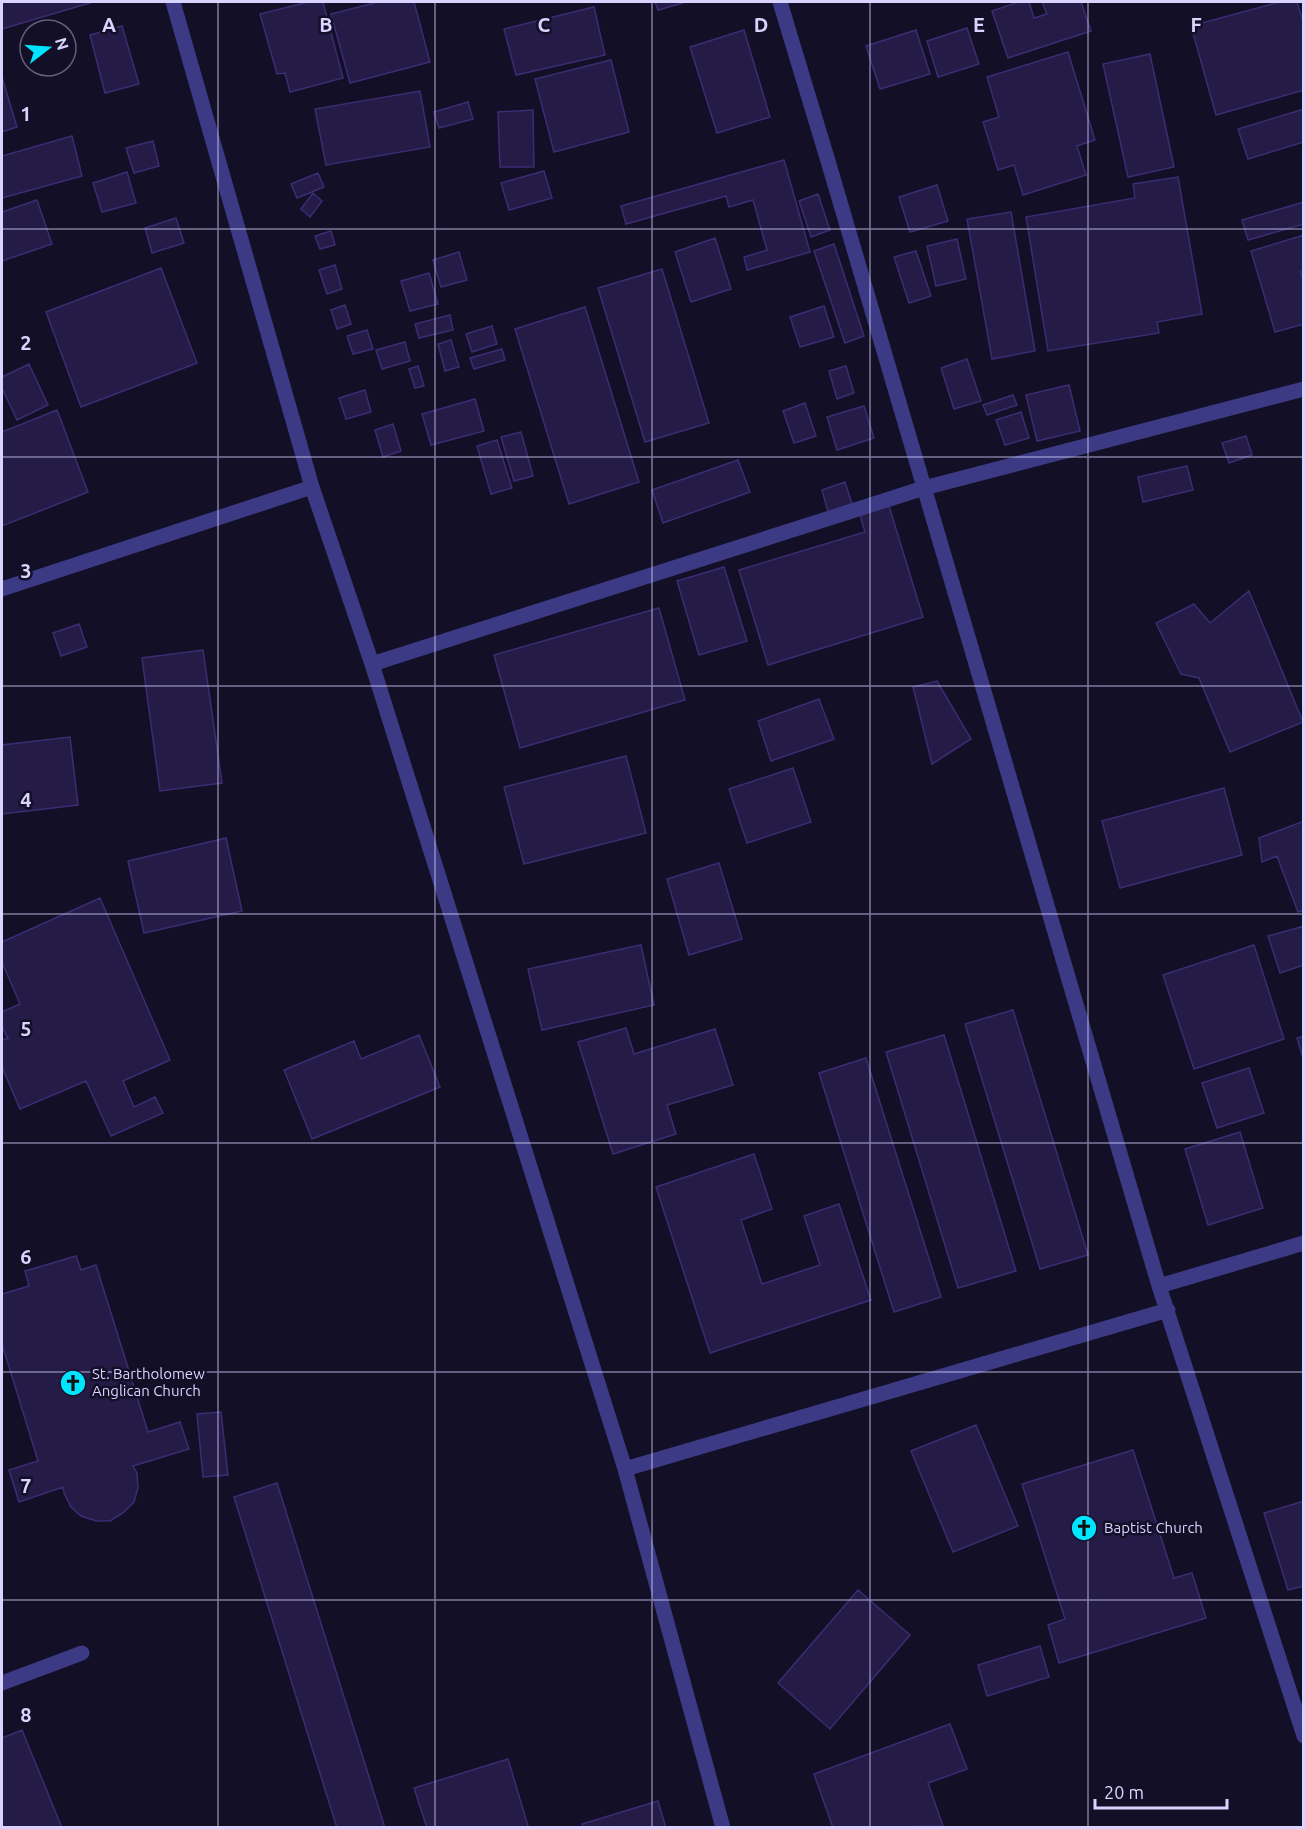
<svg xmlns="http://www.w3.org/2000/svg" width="1305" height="1829" font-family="Ubuntu,sans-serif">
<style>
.building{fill:#241b47;stroke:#3b2d73;stroke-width:1.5}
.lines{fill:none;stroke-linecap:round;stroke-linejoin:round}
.minor{stroke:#3d3a85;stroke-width:15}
.grid{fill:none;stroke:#d9d4ff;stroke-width:1.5;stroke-opacity:0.55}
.labels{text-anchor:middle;stroke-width:5;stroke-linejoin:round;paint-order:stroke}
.poi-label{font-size:15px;fill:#d9d4ff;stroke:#130f26;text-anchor:start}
.grid-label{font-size:20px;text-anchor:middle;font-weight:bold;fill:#d9d4ff;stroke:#130f26;stroke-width:5;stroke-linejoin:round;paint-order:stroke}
</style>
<rect width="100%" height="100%" fill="#130f26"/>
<!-- building -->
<path class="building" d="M2,2H93L2,29Z
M308,2H323L343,78L290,92L285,73L277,74L260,14Z
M378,2H414L430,62L350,83L331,14Z
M655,2H686L658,10Z
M1019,2H1029L1034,18L1047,14L1042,2H1081L1091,31L1008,58L992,11Z
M1279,2H1297L1304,24V90L1216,115L1191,26Z
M594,7L605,55L516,75L504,29Z
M122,26L139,84L105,93L90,35Z
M967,28L979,64L938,77L927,41Z
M744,30L770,117L717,133L690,47Z
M916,30L930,74L880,89L866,46Z
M1068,52L1095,140L1077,146L1086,175L1023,195L1014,165L998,170L983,122L999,117L987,77Z
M1150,54L1174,167L1128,177L1103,64Z
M611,60L629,132L554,152L535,79Z
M2,77L17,127L2,132Z
M420,91L430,147L326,165L315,109Z
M468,102L473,119L439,128L434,112Z
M1304,109V142L1248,159L1238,129Z
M533,110L534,167H500L498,112Z
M72,136L82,176L2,198V156Z
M153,141L159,166L134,173L126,148Z
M784,160L810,252L747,270L744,257L767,250L753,200L729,207L726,196L626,224L621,206Z
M544,171L552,198L509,210L501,183Z
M127,172L136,203L102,212L93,183Z
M318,173L324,187L297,198L291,184Z
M1178,177L1202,314L1157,322L1159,333L1048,351L1026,217L1135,198L1133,184Z
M937,185L948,221L910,232L899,197Z
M313,193L322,201L310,217L301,209Z
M818,194L830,230L811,237L799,201Z
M37,200L52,244L2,261V212Z
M1304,202V224L1248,240L1242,220Z
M1011,212L1035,351L992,359L967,219Z
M176,218L184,243L152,253L145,228Z
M331,231L335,245L320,249L315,236Z
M1304,235V270L1300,271L1304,282V324L1275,332L1251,251Z
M715,238L731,289L691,302L675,252Z
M957,239L966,279L936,286L927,246Z
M834,244L864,336L845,343L814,251Z
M916,251L931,296L909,303L894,257Z
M459,252L467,280L441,287L433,260Z
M335,265L342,289L327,294L319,270Z
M161,268L197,363L81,407L46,312Z
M662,269L709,423L645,442L598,288Z
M429,273L438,304L410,311L401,281Z
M345,305L351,324L337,329L331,310Z
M824,306L834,337L800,347L790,317Z
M585,307L639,482L569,504L515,329Z
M450,315L453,330L419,338L415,324Z
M492,326L497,344L472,352L466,334Z
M367,330L373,349L353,354L347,336Z
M451,340L459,367L445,371L438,344Z
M405,342L410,361L382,369L376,350Z
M502,349L505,360L474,369L470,358Z
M967,359L981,401L954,409L941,368Z
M29,364L48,405L17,420L2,388V377Z
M418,366L424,386L415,388L409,369Z
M846,366L854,393L837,399L829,371Z
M1069,385L1080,431L1037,441L1026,395Z
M365,390L371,412L346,419L339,398Z
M1013,395L1017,405L987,415L983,405Z
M475,399L484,431L431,445L422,414Z
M805,403L816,436L794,443L783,411Z
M864,406L874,438L837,450L827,417Z
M57,410L88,492L2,526V432Z
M1021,412L1029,438L1005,445L996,420Z
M393,424L401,451L383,457L375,430Z
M521,432L533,476L514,481L501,437Z
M1246,436L1252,455L1229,463L1222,443Z
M497,440L512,488L491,494L477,446Z
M738,460L750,492L663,523L652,490Z
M1187,466L1193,490L1143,502L1138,477Z
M845,482L852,504L828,512L822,490Z
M889,506L923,617L768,665L739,570L865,532L860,515Z
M724,567L747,641L699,655L677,581Z
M1249,591L1303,722L1230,752L1199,678L1181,674L1156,623L1194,604L1210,623Z
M659,608L685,700L520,748L494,655Z
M79,624L87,647L61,656L53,633Z
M203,650L222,783L160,791L142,658Z
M937,681L971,739L932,764L913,687Z
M819,699L834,739L771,761L758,721Z
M70,737L78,805L2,814V745Z
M626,756L646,833L524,864L504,787Z
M793,768L811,822L747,843L729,789Z
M1224,788L1242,855L1120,888L1102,821Z
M1304,821V910L1298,912L1277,856L1262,862L1259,838Z
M226,838L242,911L144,933L128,861Z
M719,863L742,939L689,955L667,879Z
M100,898L170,1060L123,1081L134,1107L155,1097L163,1113L111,1136L86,1081L20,1109L2,1067V1039H8L2,1026V1012L20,1004L2,962V942Z
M1304,926V965L1280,973L1268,936Z
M641,945L654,1005L542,1030L528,969Z
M1254,945L1284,1039L1194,1069L1163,975Z
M1013,1010L1088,1255L1040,1269L965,1024Z
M626,1028L634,1054L715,1029L733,1085L667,1105L676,1134L613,1154L578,1042Z
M419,1035L440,1087L312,1139L284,1070L354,1041L361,1059Z
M944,1035L1016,1271L958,1288L886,1052Z
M1304,1036V1061L1297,1038Z
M866,1058L941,1297L894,1312L819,1073Z
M1249,1068L1264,1113L1217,1128L1202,1083Z
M1240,1132L1263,1208L1208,1225L1185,1149Z
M754,1154L772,1209L741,1220L762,1284L820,1265L804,1216L839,1204L871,1300L710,1353L656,1187Z
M76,1256L81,1270L96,1265L148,1432L180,1422L189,1449L133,1466L137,1473L138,1488L134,1502L123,1513L110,1521H96L81,1516L71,1507L64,1493L63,1487L19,1502L9,1470L38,1461L2,1344V1294L29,1286L25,1271Z
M221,1412L228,1475L203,1477L197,1414Z
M976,1425L1018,1526L953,1552L911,1451Z
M1133,1450L1174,1578L1192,1573L1206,1618L1059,1663L1048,1625L1065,1619L1022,1484Z
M277,1483L385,1828H337L234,1497Z
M1304,1501V1586L1288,1590L1264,1513Z
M858,1590L910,1635L830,1729L778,1683Z
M1040,1646L1049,1677L987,1696L978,1665Z
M950,1724L967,1769L928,1783L943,1826L833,1828L814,1774Z
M22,1730L62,1828H2V1738Z
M508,1759L528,1826L522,1828H427L414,1788Z
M658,1801L666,1828H583L582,1824Z"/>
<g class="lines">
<!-- minor -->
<path class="minor" d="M173,2L312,487L372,664L625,1469L723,1828
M780,2L828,161L1159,1286L1304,1736
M2,589L312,487
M372,664L924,488L1304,389
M1159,1286L1304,1243
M625,1469L1168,1310
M2,1683L82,1653"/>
</g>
<!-- grid -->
<path class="grid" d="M218,2V1828M435,2V1828M652,2V1828M870,2V1828M1088,2V1828M2,229H1304M2,457H1304M2,686H1304M2,914H1304M2,1143H1304M2,1372H1304M2,1600H1304"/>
<!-- icons -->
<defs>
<g id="church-disc" transform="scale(1.35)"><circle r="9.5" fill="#00e5ff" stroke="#130f26"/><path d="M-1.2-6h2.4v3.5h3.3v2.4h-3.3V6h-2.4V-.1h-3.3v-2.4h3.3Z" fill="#111"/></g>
</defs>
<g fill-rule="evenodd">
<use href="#church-disc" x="73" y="1383"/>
<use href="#church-disc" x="1084" y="1528"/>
</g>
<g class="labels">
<!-- poi labels -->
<g class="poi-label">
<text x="92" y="1379">St. Bartholomew<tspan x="92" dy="17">Anglican Church</tspan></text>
<text x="1104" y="1533">Baptist Church</text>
</g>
</g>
<g class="grid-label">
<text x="109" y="32">A</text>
<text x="326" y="32">B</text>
<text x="544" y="32">C</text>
<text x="761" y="32">D</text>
<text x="979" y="32">E</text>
<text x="1196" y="32">F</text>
<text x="26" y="121">1</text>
<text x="26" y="350">2</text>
<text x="26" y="578">3</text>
<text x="26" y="807">4</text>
<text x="26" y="1036">5</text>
<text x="26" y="1264">6</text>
<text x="26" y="1493">7</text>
<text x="26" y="1722">8</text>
</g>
<!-- border -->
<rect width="1305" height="1829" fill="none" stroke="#d9d4ff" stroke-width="6"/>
<!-- north arrow -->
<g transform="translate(48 48) rotate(73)"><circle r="28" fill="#130f26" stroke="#625e7d" stroke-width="1.5"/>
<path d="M0-4.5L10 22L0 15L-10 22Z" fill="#00e5ff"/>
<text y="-9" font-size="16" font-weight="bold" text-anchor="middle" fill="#d9d4ff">N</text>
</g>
<!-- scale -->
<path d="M1095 1799v9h132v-9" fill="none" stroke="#d9d4ff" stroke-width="3"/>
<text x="1104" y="1799" font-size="18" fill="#d9d4ff" stroke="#130f26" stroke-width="4.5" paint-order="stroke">20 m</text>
</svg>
